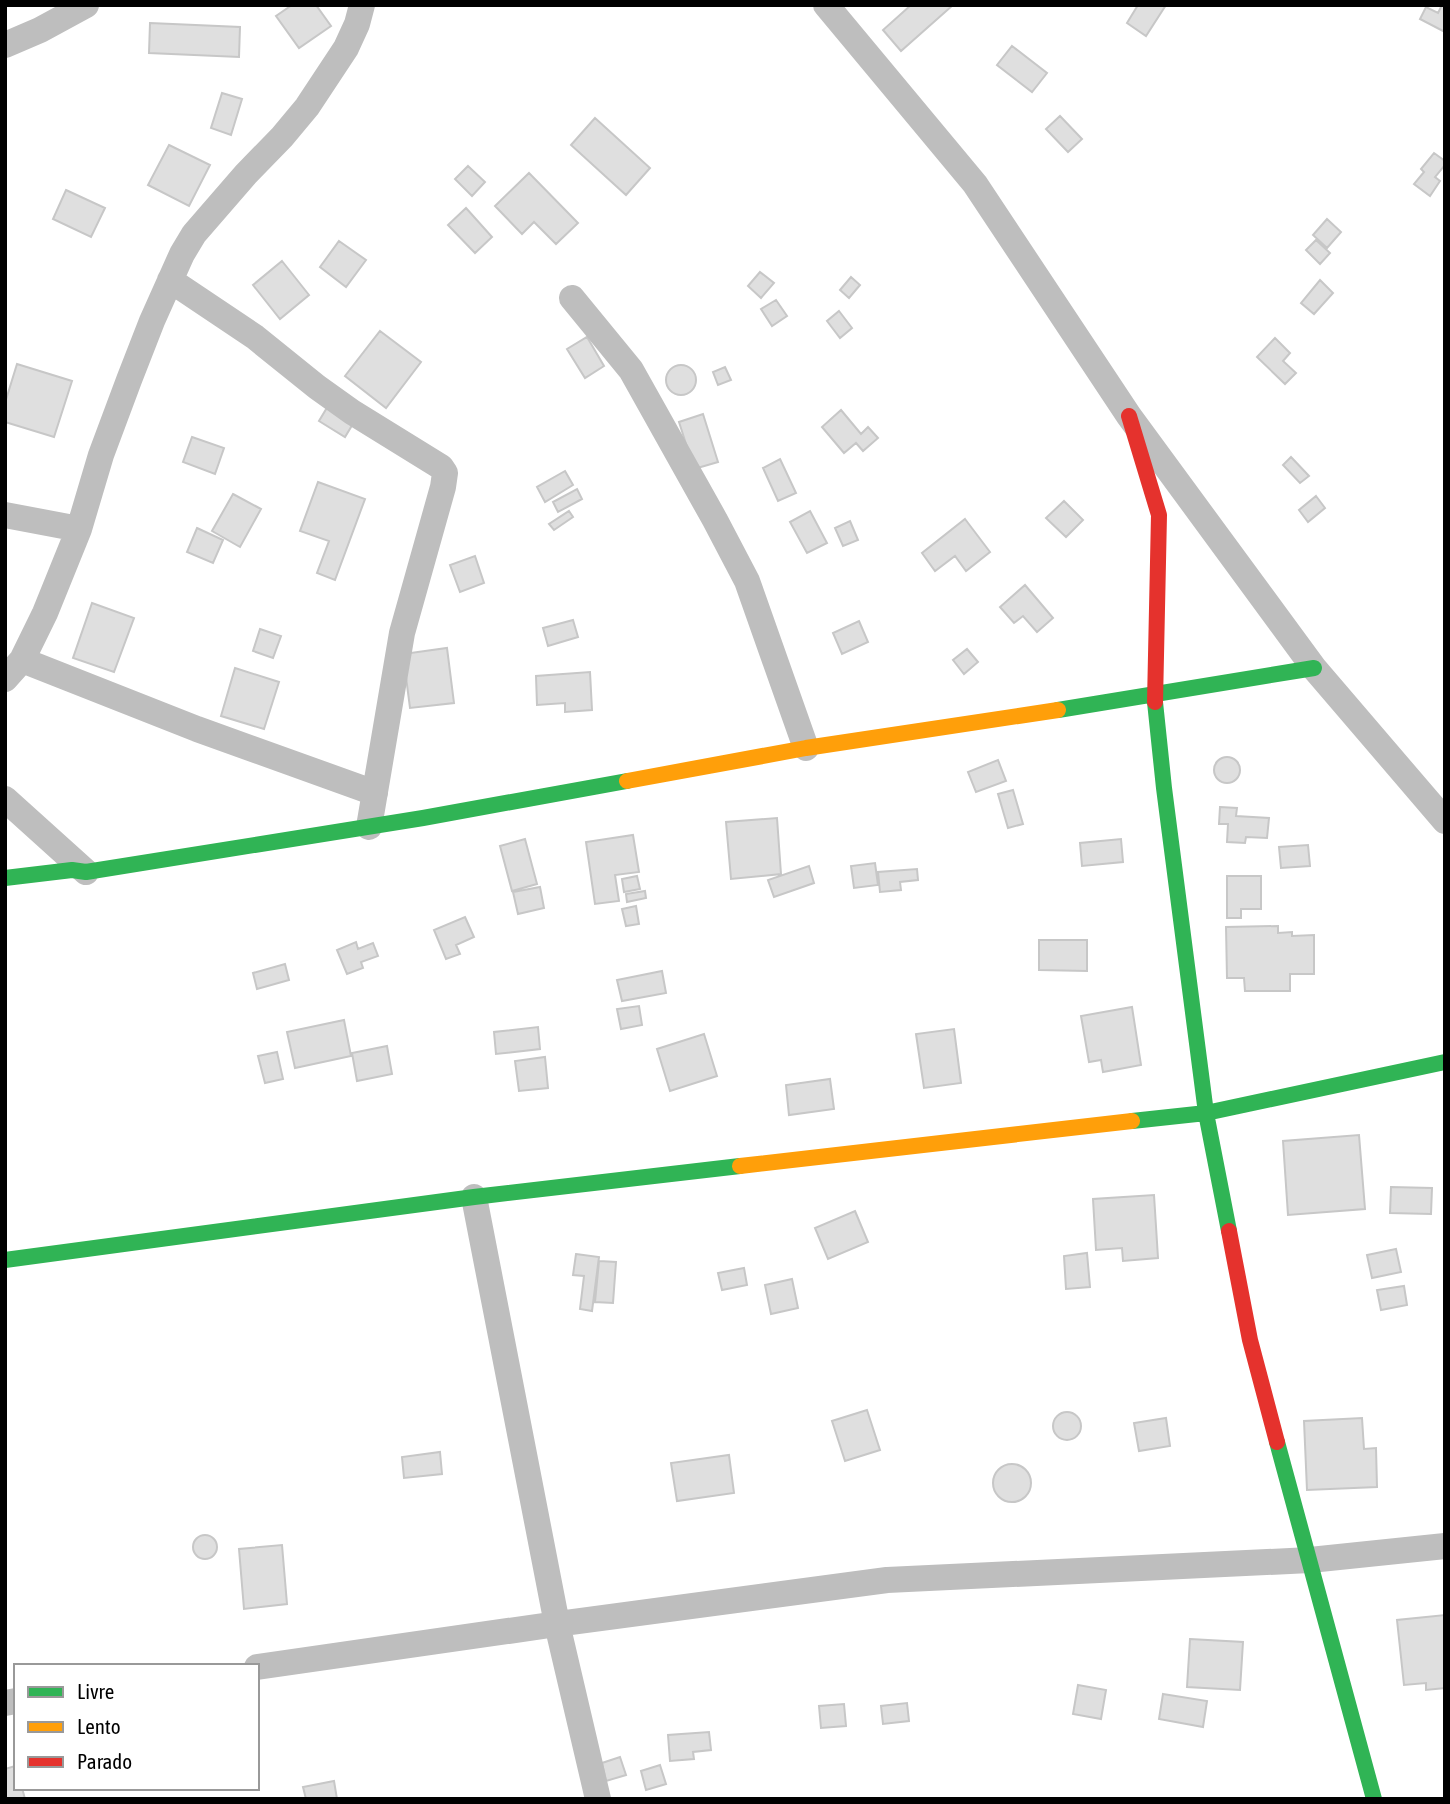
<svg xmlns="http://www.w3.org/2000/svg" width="1450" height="1804" font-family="'Asap Condensed',sans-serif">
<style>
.building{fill:#dfdfdf;stroke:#c7c7c7;stroke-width:2}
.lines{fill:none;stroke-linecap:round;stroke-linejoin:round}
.street{stroke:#bebebe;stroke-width:26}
.fast{stroke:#30b455;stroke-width:16}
.slow{stroke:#ff9f0a;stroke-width:16}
.jam{stroke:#e5322d;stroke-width:16}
</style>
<rect width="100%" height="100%" fill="#fff"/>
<!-- building -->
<path class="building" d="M292,5H316L331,26L299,48L276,16Z
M911,5H953L901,51L883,30Z
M1138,5H1166L1146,36L1127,23Z
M1442,5H1445V32L1420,19L1426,7L1438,13Z
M150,23L240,27L239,57L149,53Z
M1012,46L1047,73L1032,92L997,65Z
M222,93L242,99L231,135L211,128Z
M1060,116L1082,139L1068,152L1046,129Z
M595,118L650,168L626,195L571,145Z
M169,145L210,165L189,206L148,185Z
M1434,153L1445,161V165L1435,177L1440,181L1430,196L1414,184L1424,172L1421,169Z
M468,166L485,182L472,196L455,179Z
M529,173L578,223L556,244L534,222L522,234L495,206Z
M66,190L105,208L91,237L53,219Z
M466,208L492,237L475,253L448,225Z
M1327,219L1341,232L1327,248L1313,235Z
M1316,240L1330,253L1320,264L1306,250Z
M339,241L366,260L346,287L320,267Z
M282,261L309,295L280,319L253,285Z
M760,272L774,283L761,298L748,286Z
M851,277L860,285L849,298L840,290Z
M1320,280L1333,293L1314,314L1301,303Z
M776,300L787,316L772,326L761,309Z
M839,311L852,328L840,338L827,321Z
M380,331L421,362L386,408L345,376Z
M587,337L604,366L585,378L567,349Z
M1275,338L1290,353L1283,361L1296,373L1285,384L1257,357Z
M17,364L72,381L54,437L5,422V403Z
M666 380a15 15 0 1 1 30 0a15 15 0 1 1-30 0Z
M725,367L731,380L718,385L713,372Z
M328,406L354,422L345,437L319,421Z
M841,410L861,434L868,427L878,438L863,451L856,443L844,453L822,427Z
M703,414L718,462L694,469L679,422Z
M192,437L224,448L215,474L183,462Z
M1291,457L1309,476L1300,483L1283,465Z
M780,459L796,493L778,501L763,468Z
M565,471L573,485L545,502L537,487Z
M318,482L365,499L335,580L317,573L329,541L300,531Z
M577,489L582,499L558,512L553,502Z
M233,494L261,509L240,547L212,531Z
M1316,496L1325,508L1308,522L1299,510Z
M1064,501L1083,520L1066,537L1046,518Z
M569,511L573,517L554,530L549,524Z
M810,511L827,543L807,553L790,522Z
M965,519L990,552L966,571L955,556L935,571L922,553Z
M850,521L858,540L843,546L835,528Z
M197,528L223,540L213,563L187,552Z
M475,556L484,583L460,592L450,565Z
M1025,585L1053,618L1037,632L1023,616L1014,623L1000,607Z
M92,603L134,618L114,672L73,658Z
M573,620L578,637L548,646L543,628Z
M859,621L868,642L842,654L833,633Z
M260,629L281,636L273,658L253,651Z
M447,648L454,703L410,708L403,654Z
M967,649L978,662L964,674L953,660Z
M235,668L279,682L264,729L221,716Z
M590,672L592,710L565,712V703L537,705L536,676Z
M1214 770a13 13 0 1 1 26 0a13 13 0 1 1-26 0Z
M998,760L1006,781L976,792L968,772Z
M1013,790L1023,824L1008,828L998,794Z
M1220,807L1237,808L1236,816L1269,818L1267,838L1246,837L1245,843L1227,842L1228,824H1219Z
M777,818L781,874L731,879L726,822Z
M633,835L639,872L615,875L619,901L595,904L586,842Z
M525,839L537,884L512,891L500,846Z
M1121,839L1123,862L1082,866L1080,843Z
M1308,845L1310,866L1281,868L1279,847Z
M875,863L878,885L854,888L851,866Z
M809,866L814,883L774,897L768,880Z
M917,869L918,880L900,882L901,890L880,892L878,872Z
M637,876L640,889L624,892L622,879Z
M1227,876H1261V909H1241V918H1227Z
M540,887L544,908L518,914L513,892Z
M645,891L646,898L627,902L626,894Z
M636,906L639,924L626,926L622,909Z
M465,917L474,937L456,945L460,954L446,959L434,930Z
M1278,926V933L1292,932V936L1314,935V974H1290V991H1245L1244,978H1227L1226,927Z
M1039,940H1087V971L1039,970Z
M356,942L358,949L373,943L378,956L361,962L363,968L347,974L337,950Z
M285,964L289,980L257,989L253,973Z
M662,971L666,993L622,1001L617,980Z
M639,1006L642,1025L621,1029L617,1009Z
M1132,1007L1141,1065L1103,1072L1101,1060L1089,1062L1081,1016Z
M344,1020L351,1056L295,1068L287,1032Z
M538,1027L540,1049L496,1054L494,1032Z
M954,1029L961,1083L924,1088L916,1034Z
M704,1034L717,1076L670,1091L657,1049Z
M387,1046L392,1074L357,1081L352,1053Z
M277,1052L283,1079L265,1083L258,1056Z
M545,1057L548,1088L519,1091L515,1061Z
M830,1079L834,1109L789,1115L786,1085Z
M1359,1135L1365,1209L1288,1215L1283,1141Z
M1391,1187L1432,1188L1431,1214L1390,1213Z
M1154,1195L1158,1258L1123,1261L1122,1248L1096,1250L1093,1199Z
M855,1211L868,1242L828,1259L815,1228Z
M1396,1249L1401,1272L1372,1278L1367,1255Z
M1087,1253L1090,1287L1066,1289L1064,1256Z
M576,1254L599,1257L592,1311L580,1309L584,1276L573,1275Z
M599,1261L616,1262L613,1303L595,1302Z
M744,1268L747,1285L722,1290L718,1273Z
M792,1279L798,1308L771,1314L765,1285Z
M1404,1286L1407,1305L1381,1310L1377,1290Z
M867,1410L880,1450L845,1461L832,1421Z
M1053 1426a14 14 0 1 1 28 0a14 14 0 1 1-28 0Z
M1166,1418L1170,1446L1139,1451L1134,1423Z
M1362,1418L1364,1449L1376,1448L1377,1487L1307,1490L1304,1421Z
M440,1452L442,1474L404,1478L402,1457Z
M729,1455L734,1493L677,1501L671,1463Z
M993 1483a19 19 0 1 1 38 0a19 19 0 1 1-38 0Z
M193 1547a12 12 0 1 1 24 0a12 12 0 1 1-24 0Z
M282,1545L287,1604L244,1609L239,1549Z
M1445,1615V1688L1426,1690V1683L1404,1685L1397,1620Z
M1190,1639L1243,1642L1240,1690L1187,1687Z
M1078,1685L1106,1690L1101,1719L1073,1714Z
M1163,1694L1207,1701L1203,1727L1159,1719Z
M907,1703L909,1721L883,1724L881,1706Z
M844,1704L846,1726L821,1728L819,1706Z
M709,1732L711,1750L693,1752L694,1759L670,1761L668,1735Z
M620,1757L626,1775L606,1781L602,1763Z
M660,1765L666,1784L646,1790L641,1771Z
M15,1766L16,1788H22L25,1799H5V1769Z
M334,1781L337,1799H306L303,1787Z"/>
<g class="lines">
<!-- street -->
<path class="street" d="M826,5L975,184L1129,416L1314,668L1445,821
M5,45L40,30L86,5
M170,280L255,337L317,387L352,412L441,467L445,473L443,487L402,633L369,827
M572,298L631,370L715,520L747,581L806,748
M5,515L79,529
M22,660L197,729L375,793
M5,679L22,660L45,613L79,529L101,455L129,380L152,321L182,254L194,234L246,174L282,137L307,107L346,48L357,24L362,5
M5,799L86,872
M474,1197L557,1624L598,1799
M257,1667L557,1624L887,1580L1310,1560L1445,1546
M5,1703L16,1701"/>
<!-- fast -->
<path class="fast" d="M1155,702L1164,788L1206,1113L1229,1231
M1058,710L1314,668
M5,878L72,870L86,872L423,818L627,781
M1132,1121L1206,1113L1445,1062
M5,1260L474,1197L740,1166
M1277,1442L1374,1799"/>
<!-- slow -->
<path class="slow" d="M627,781L806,748L1058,710
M740,1166L1132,1121"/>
<!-- jam -->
<path class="jam" d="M1129,416L1159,515L1155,702
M1229,1231L1250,1340L1277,1442"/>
</g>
<!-- border -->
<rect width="1450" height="1804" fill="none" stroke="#000000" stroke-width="14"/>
<!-- legend -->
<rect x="14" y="1664" width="245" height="126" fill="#ffffff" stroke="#999999" stroke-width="2"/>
<rect x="28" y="1687" width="35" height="10" fill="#30b455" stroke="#999999" stroke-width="2"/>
<text x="77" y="1699" font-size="21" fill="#000000">Livre</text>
<rect x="28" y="1722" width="35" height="10" fill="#ff9f0a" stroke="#999999" stroke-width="2"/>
<text x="77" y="1734" font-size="21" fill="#000000">Lento</text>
<rect x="28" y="1757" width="35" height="10" fill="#e5322d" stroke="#999999" stroke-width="2"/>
<text x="77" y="1769" font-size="21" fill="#000000">Parado</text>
</svg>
